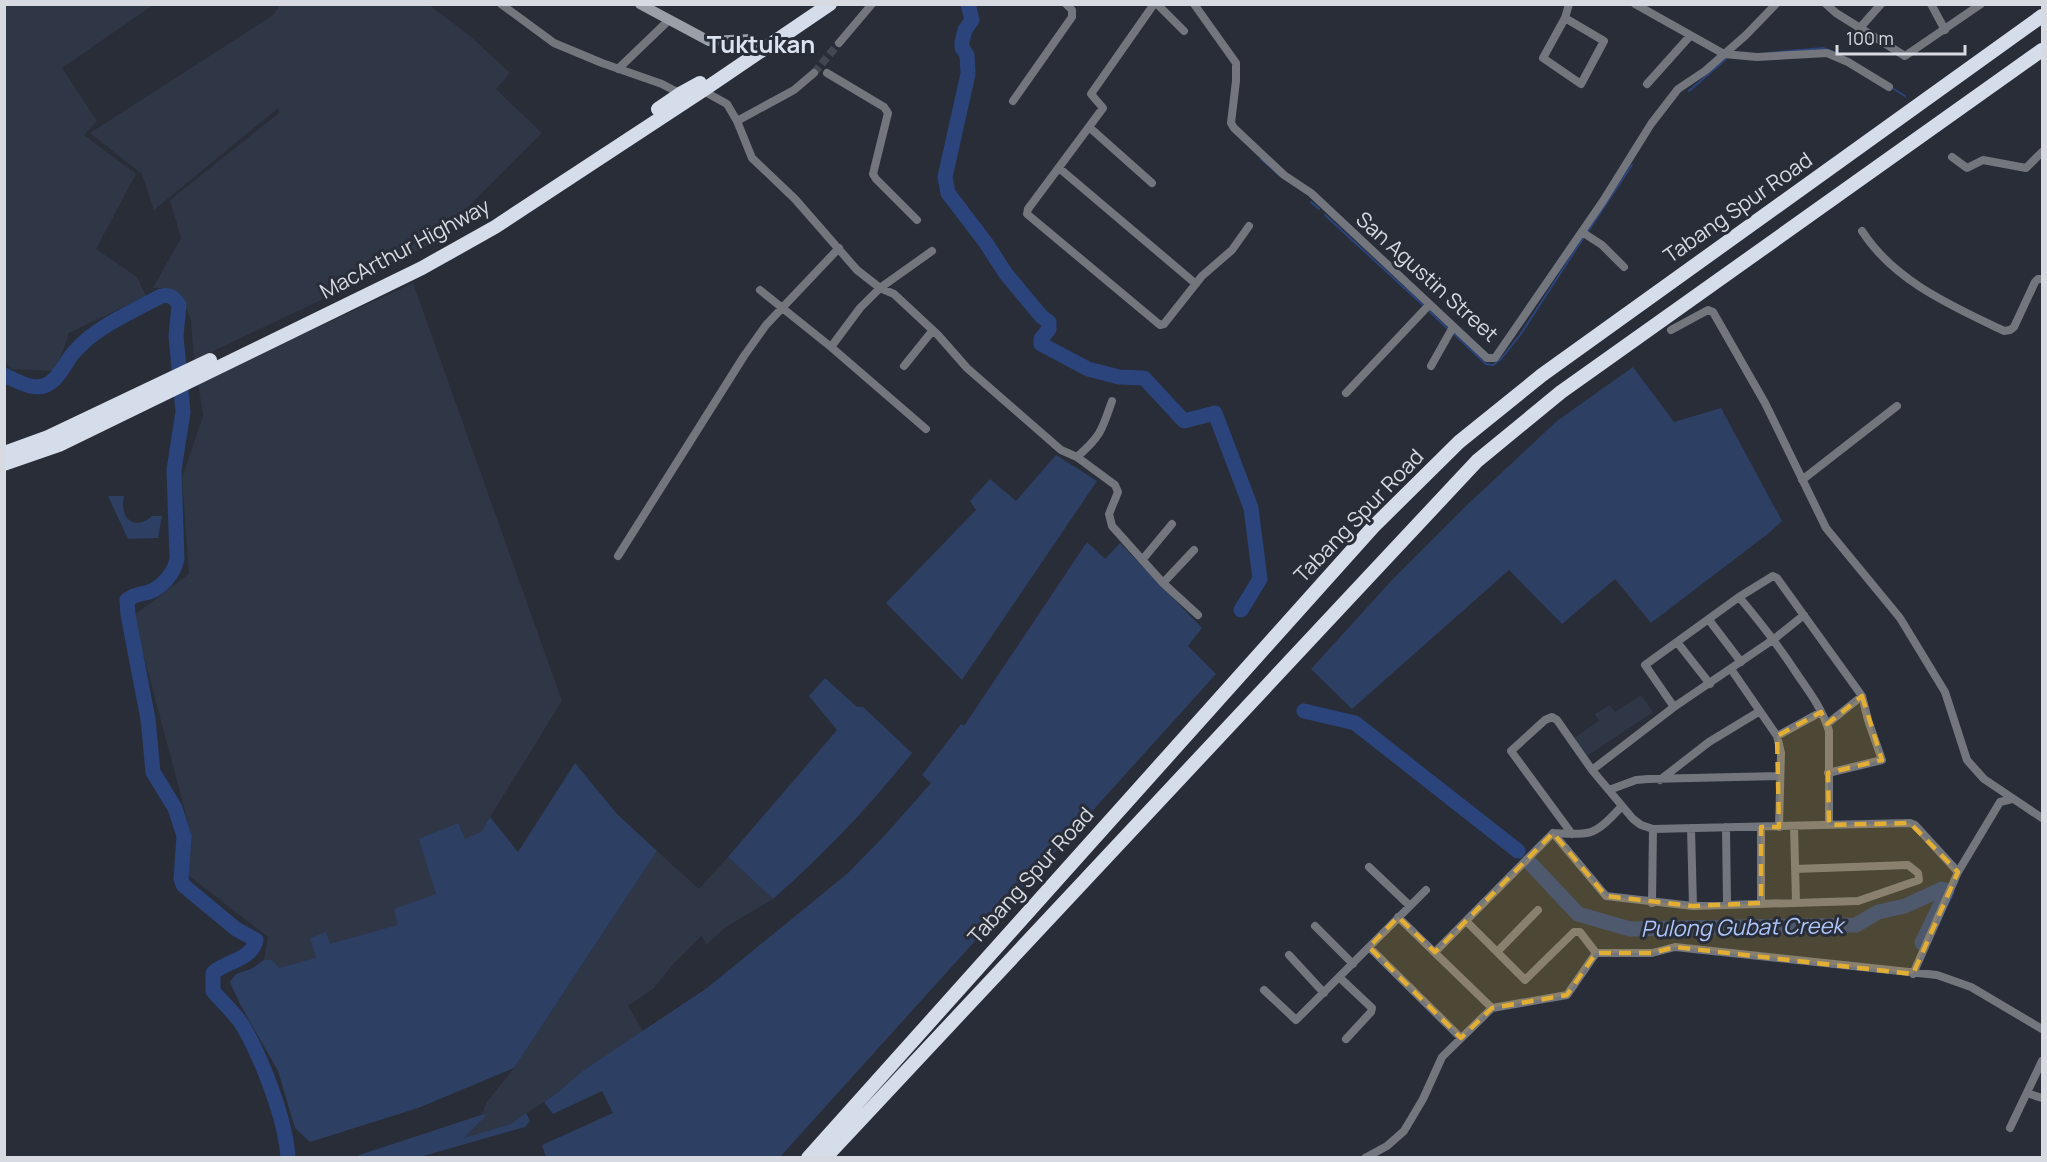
<svg xmlns="http://www.w3.org/2000/svg" width="2047" height="1162" font-family="Manrope,sans-serif">
<style>
.built{fill:#2f3747}
.green{fill:#2e3f64}
.lines{fill:none;stroke-linecap:round;stroke-linejoin:round}
.stream{stroke:#2b447c;stroke-width:2}
.river{stroke:#2b447c;stroke-width:15}
.street-tunnel{stroke:#424751;stroke-width:8;stroke-dasharray:8 4;stroke-linecap:butt}
.street{stroke:#73767c;stroke-width:8}
.secondary{stroke:#9b9fa8;stroke-width:10}
.highway{stroke:#d5dcea;stroke-width:14}
.marked{fill:#e3ae34;fill-opacity:0.2;stroke:#e3ae34;stroke-width:4.5;stroke-dasharray:12 8;stroke-linejoin:round}
.labels{text-anchor:middle;stroke-width:6;stroke-linejoin:round;paint-order:stroke}
.street-label{font-size:21px;fill:#d7dae1;stroke:#282d38}
.water-label{font-size:22px;font-style:italic;fill:#adc6fa;stroke:#282d38}
.quarter-label{font-size:24px;font-weight:bold;fill:#dbe2f0;stroke:#282d38}
</style>
<rect width="100%" height="100%" fill="#282d38"/>
<!-- built -->
<path class="built" d="M5,4L153,5L62,68L97,121L84,135L136,174L96,249L137,277L146,296L69,333L56,371L13,369L5,363Z
M428,4L470,36L510,73L496,89L542,133L446,229L449,235L340,288V291L194,360L191,320L180,295L170,288H153L181,238L170,200L279,113L278,108L154,210L142,174L90,133L261,23L274,14L280,5Z
M413,283L562,701L428,917L240,1004L230,982L236,974L251,969L264,960L268,937L188,875L191,833L133,616L189,574L182,478L203,416L198,383Z
M1641,695L1653,712L1587,756L1574,738L1599,721L1595,714L1610,705L1615,712Z
M657,851L699,889L728,857L773,899L726,927L707,944L701,936L675,962L654,988L628,1006L643,1031L581,1072L557,1093L511,1124L463,1139L487,1115H481L487,1102L514,1068Z"/>
<!-- green -->
<path class="green" d="M1633,367L1674,422L1721,408L1782,521L1769,533L1651,623L1615,579L1562,624L1509,570L1352,709L1311,669L1392,580L1469,503L1557,421Z
M1056,455L1097,481L962,680L886,603L976,510L970,501L990,479L1016,501Z
M108,496H124C119,518 134,532 152,516H162L158,538L128,539Z
M1087,542L1105,559L1120,543L1202,628L1188,646L1216,674L780,1157H546L542,1145L613,1113L602,1091L553,1114L544,1102L557,1093L581,1072L707,988L848,873L886,834L931,783L922,775L961,724L964,726Z
M825,678L857,707H863L912,753C870,806 824,854 773,899L728,857L837,730L809,696Z
M575,763L617,814L657,851L514,1068L418,1108L310,1142L295,1128L278,1071L240,1004L230,982L236,974L251,969L264,960H272L279,968L316,958L310,938L326,932L330,944L398,925L394,909L436,894L419,839L458,823L465,839L481,832L490,817L518,852Z
M526,1113L530,1121L525,1127L420,1157H359V1155L481,1115L488,1114L464,1138L511,1124Z"/>
<g class="lines">
<!-- stream -->
<path class="stream" d="M1768,53L1823,48L1834,52
M1892,88L1905,96
M1689,91L1726,59
M1261,159L1279,175
M1311,202L1319,209
M1325,215L1424,306
M1587,233L1632,165
M1428,310L1448,329
M1452,332L1486,364L1493,365L1501,359L1520,335L1584,237"/>
<!-- river -->
<path class="river" d="M968,4L972,20L965,30L962,42V48L967,55L968,74L945,177L948,193L986,243L1006,274L1042,317L1049,322V329L1041,339V344L1088,369L1119,377L1144,378L1184,421L1215,413L1251,508L1260,579L1241,610
M4,375C17,381 35,392 48,384C60,378 66,361 75,351C97,326 132,312 161,296C170,294 174,297 179,305L176,336L183,412L174,470L177,559C174,573 163,587 149,592C139,595 136,593 127,600L128,615L148,719L153,772L175,808L184,836L181,879L183,885L236,929L256,940C252,960 226,961 213,973V991C222,1002 235,1013 243,1026C262,1059 286,1120 288,1158
M1304,711L1355,723L1518,851
M1531,864L1578,914L1630,929L1856,925L1878,912L1905,906L1942,889L1947,891L1922,943"/>
<!-- street-tunnel -->
<path class="street-tunnel" d="M814,73L839,43"/>
<!-- street -->
<path class="street" d="M501,4L554,43L602,63L662,84L681,94
M1154,4L1091,94L1103,108L1028,209L1027,214L1160,325L1164,324L1202,276L1232,250L1249,226
M1157,4L1184,31
M1194,4L1236,63V81L1231,123L1234,128L1284,175L1311,193L1487,358H1495L1603,201L1651,124L1678,89L1705,71L1746,35L1776,4
M1635,4L1724,54L1757,57L1827,53L1848,62L1889,87
M1826,4L1836,13L1905,56L1981,4
M1931,4L1945,30
M1565,18L1604,41L1581,84L1543,58L1565,18L1569,4
M1859,29L1881,4
M839,43L872,4
M618,69L669,20
M827,73L884,107L888,113L873,174L876,179L917,220
M1647,84L1690,36
M705,88L709,94L727,104L737,121L752,158L795,199L857,270L880,288L932,251
M1013,101L1072,17V10L1066,4
M737,121L794,90L814,73
M1089,127L1152,183
M1952,157L1967,168L1983,160L2026,168L2042,152
M1059,168L1196,284
M1862,231C1894,281 1952,306 2004,331L2010,330L2014,327L2035,282L2038,279H2042
M1582,232L1602,245L1624,267
M760,290L831,347
M1671,330L1708,310L1713,312L1765,403L1826,528L1900,618L1945,692L1967,760L1984,779L2042,818
M904,366L933,330
M1431,366L1453,327
M1346,393L1429,305
M926,429L831,347L860,308L880,288L894,294L938,335L967,368L1061,450L1077,457C1101,436 1102,430 1112,401
M1077,457L1115,485L1118,492L1109,514L1112,526L1163,583L1198,615
M1802,480L1897,406
M618,556L744,356L766,325L839,248
M1143,559L1172,524
M1163,583L1194,550
M1739,597C1761,623 1781,649 1799,677C1811,694 1823,711 1829,731V825
M1709,620L1741,662
M1677,642L1710,684
M1731,669L1777,736L1781,753L1779,827
M1674,707L1645,665L1739,597L1773,576L1777,578L1862,696L1868,720L1882,760L1828,773
M1827,724L1862,696
M1777,736L1821,712
M1592,770L1674,707L1774,639L1804,615
M1660,780L1709,742L1760,711
M1609,790L1636,780L1648,779L1780,776
M1794,826L1796,902
M1726,827L1727,904
M1691,828L1693,906
M1553,833L1606,896L1693,906L1858,901L1919,880L1918,873L1908,865L1795,869
M1572,834L1511,751L1545,720L1552,717L1557,720L1592,770L1633,819L1641,825L1653,829L1910,823L1915,825L1958,872
M1369,867L1410,906
M1652,903L1653,829
M1761,903V827
M1398,917L1492,1008
M1466,921L1525,980L1574,932H1580L1596,953
M1315,926L1353,964
M1369,947L1461,1038
M1435,952L1553,833C1593,835 1594,836 1622,806
M1497,952L1538,910
M1289,955L1324,993
M1913,974L1958,872L2000,802L2012,799
M1339,977L1372,1008L1371,1012L1346,1039
M1264,990L1296,1020L1426,890
M2027,1093L2042,1098
M2010,1128L2042,1061
M1365,1158L1387,1146L1404,1131L1423,1099L1442,1057L1492,1008L1567,995L1596,953H1652L1675,947L1937,975L1971,987L2042,1029"/>
<!-- secondary -->
<path class="secondary" d="M640,4L709,41L751,39L761,51"/>
<!-- highway -->
<path class="highway" d="M658,109L680,94L700,83
M4,453L48,437L210,360
M4,464L59,445L422,268L495,227L705,89L830,4
M808,1158L1373,527L1459,442L1542,375L2042,16
M825,1158L1477,461L1561,392L2042,50"/>
</g>
<!-- marked area -->
<path class="marked" d="M1862,696L1882,760L1828,773L1829,825L1910,823L1958,872L1913,974L1675,947L1652,953H1596L1567,995L1492,1008L1461,1038L1369,947L1398,917L1435,952L1553,833L1606,896L1693,906L1761,903V827H1779L1777,736L1821,712L1827,724Z"/>
<g class="labels">
<!-- street labels -->
<g class="street-label">
<text transform="translate(1738 208) rotate(-35)" y="7">Tabang Spur Road</text>
<text transform="translate(405 249) rotate(-28)" y="7">MacArthur Highway</text>
<text transform="translate(1427 277) rotate(42)" y="7">San Agustin Street</text>
<text transform="translate(1359 516) rotate(-46)" y="7">Tabang Spur Road</text>
<text transform="translate(1031 876) rotate(-48)" y="7">Tabang Spur Road</text>
</g>
<!-- water labels -->
<g class="water-label">
<text transform="translate(1742 927) rotate(-1)" y="8">Pulong Gubat Creek</text>
</g>
<!-- quarter labels -->
<g class="quarter-label">
<text x="761" y="53">Tuktukan</text>
</g>
</g>
<!-- border -->
<rect width="2047" height="1162" fill="none" stroke="#d7dae1" stroke-width="12"/>
<!-- scale -->
<path d="M1837 45v9h128v-9" fill="none" stroke="#d7dae1" stroke-width="3"/>
<text x="1846" y="45" font-size="18" fill="#d7dae1" stroke="#282d38" stroke-width="4.5" paint-order="stroke">100 m</text>
</svg>
